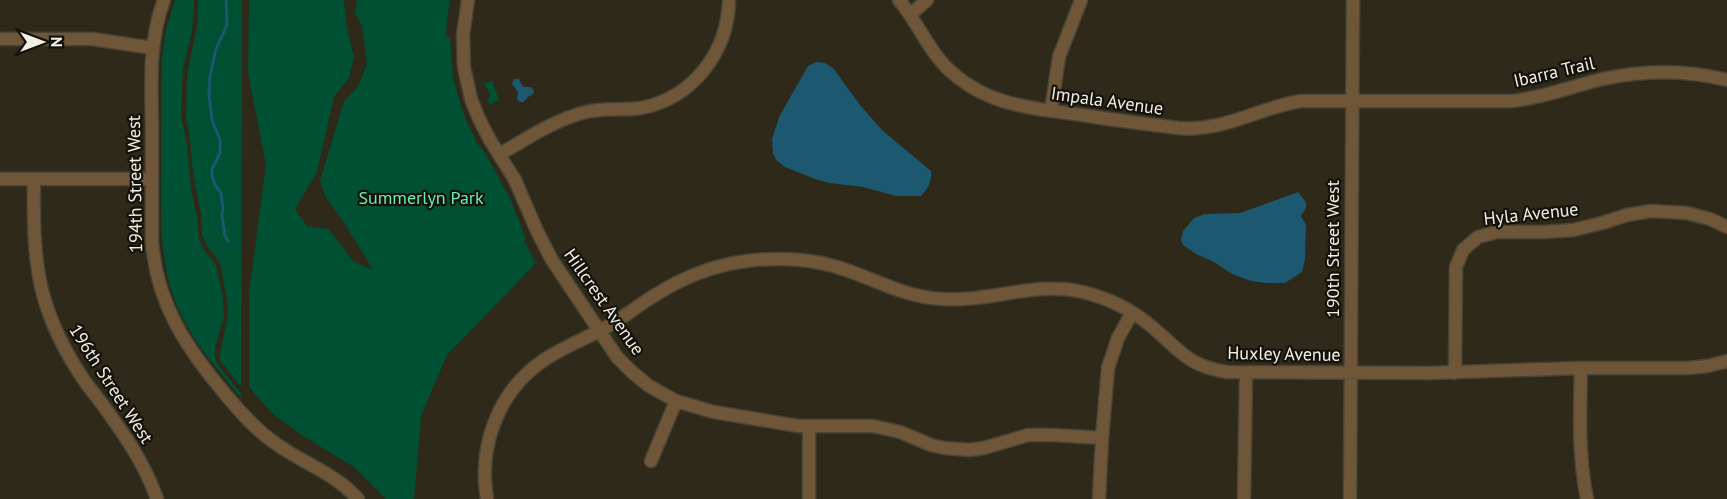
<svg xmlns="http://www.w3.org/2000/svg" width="1727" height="499" font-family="'PT Sans',sans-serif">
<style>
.green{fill:#005033}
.water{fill:#1c5870}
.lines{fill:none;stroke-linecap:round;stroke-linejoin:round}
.stream{stroke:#1c5870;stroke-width:3}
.minor-casing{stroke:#494536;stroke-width:15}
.minor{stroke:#6f5639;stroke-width:12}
.labels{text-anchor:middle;stroke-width:4.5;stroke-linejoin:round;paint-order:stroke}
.street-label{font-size:18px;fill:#f2efe5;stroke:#14120b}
.park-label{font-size:18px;fill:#66f1b2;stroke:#14120b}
</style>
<rect width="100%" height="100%" fill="#2e2919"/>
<!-- green -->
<path class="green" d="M175,0H194L192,32L183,69L181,110L182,120L187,144L191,188L197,218L199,239L203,248L216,265L223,297L224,316L215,348V359L221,369L241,393V398C221,373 198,349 184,320C158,270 161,222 161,168C161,131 161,94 162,58L166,30Z
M198,0H242L241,387L219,359L227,320L228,306L221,266L216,257L207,246L202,235L201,214L193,174L190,139L186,119L187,75L198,21Z
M249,0H344L346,23L354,57L349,78L334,97L317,172L295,209L307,226L329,229L353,261L373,270L345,224L326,198L320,181L344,101L357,88L367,64L362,26L355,13L357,0H450L447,20L446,36L450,37L453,78L465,118L477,143L484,151L510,198L526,239L524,241L536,263L447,355L421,416L414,499H386L354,467L303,436L273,414L249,387V294L266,165L248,73Z
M492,81L499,100L490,105L488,100L490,94L484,83Z"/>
<!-- water -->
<path class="water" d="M816,62L825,63L833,68L860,105L882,130L931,171C932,181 928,189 921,196H896L863,187L829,183L815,179L785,167L776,160L773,153L772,139L780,115L808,66Z
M514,79H519L523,87H531L534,91L533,94L528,97L524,102H520L517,99L518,92L512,84Z
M1298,192L1306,202V208L1301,216L1306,225L1305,260L1302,272L1285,283H1266L1251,281L1232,274L1214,262L1196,254L1183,245L1181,239L1183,231L1194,218L1205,214L1240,213Z"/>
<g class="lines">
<!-- stream -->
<path class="stream" d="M226,0L227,25L216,49L210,76L209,94L212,120L220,140V153L212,169V176L215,185L221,193L223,209L222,215L225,236L228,241"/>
<!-- minor casing -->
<g class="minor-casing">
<path id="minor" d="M164,0C149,39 151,83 152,124C152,163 152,202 152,241C156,303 187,349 226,395C241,413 256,430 275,443C302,463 335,473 358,499
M468,0L463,35L464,67L471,99L479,119L490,140L515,180L537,231L552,260L617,357L632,372L649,386L676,401L714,412L798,426H873L900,432L931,445L944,448L970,450L984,448L1028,435H1053L1102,438
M899,0C917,21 927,48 946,67C986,106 1030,108 1082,115C1114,120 1146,124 1178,128C1225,132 1257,108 1301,101H1512C1544,98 1572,86 1603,79C1644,70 1686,70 1727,80
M911,14L927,0
M0,39H92L153,48
M1051,111L1059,57L1081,0
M500,154C528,138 554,120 586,112C605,107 623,111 641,108C693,98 728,52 729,0
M0,179H152
M34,179C33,256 35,304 78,371C85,383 94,393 102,404C124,434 145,464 157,499
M1581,368C1580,412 1578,456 1587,499
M1455,373L1456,267L1463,250L1478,237L1497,232H1544L1573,230L1602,223L1627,215L1651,211L1687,213L1710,219L1727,227
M809,426V499
M651,461L676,401
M487,499C478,446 498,391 544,360C565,346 590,337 612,324C627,315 641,303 657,294C695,270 737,258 782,259C804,259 827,263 849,271C880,282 909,298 943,299C992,302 1033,281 1083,292C1107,298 1132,310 1151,326C1180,350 1187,366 1227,372L1429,373L1581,368H1687L1708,366L1727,361
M1099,499L1102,438L1108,368L1118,338L1132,313
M1244,499L1246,373
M1350,499L1353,0"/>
</g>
<!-- minor -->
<use href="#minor" class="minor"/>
</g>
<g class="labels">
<!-- street labels -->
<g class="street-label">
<text transform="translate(1554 72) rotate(-13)" y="6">Ibarra Trail</text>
<text transform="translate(1107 101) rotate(8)" y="6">Impala Avenue</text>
<text transform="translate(135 184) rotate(-91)" y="6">194th Street West</text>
<text transform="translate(1531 214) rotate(-6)" y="6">Hyla Avenue</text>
<text transform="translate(1333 249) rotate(-90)" y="6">190th Street West</text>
<text transform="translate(604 302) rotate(55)" y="6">Hillcrest Avenue</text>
<text transform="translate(1284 354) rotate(1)" y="6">Huxley Avenue</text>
<text transform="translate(111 384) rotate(57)" y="6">196th Street West</text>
</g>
<!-- park labels -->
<g class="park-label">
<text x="421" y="204">Summerlyn Park</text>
</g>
</g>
<!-- north arrow -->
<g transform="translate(42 42) rotate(90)" stroke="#14120b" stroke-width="4.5" paint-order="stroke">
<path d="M0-4.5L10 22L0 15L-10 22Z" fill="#f2efe5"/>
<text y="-9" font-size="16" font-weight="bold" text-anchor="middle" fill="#f2efe5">N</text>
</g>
</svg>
